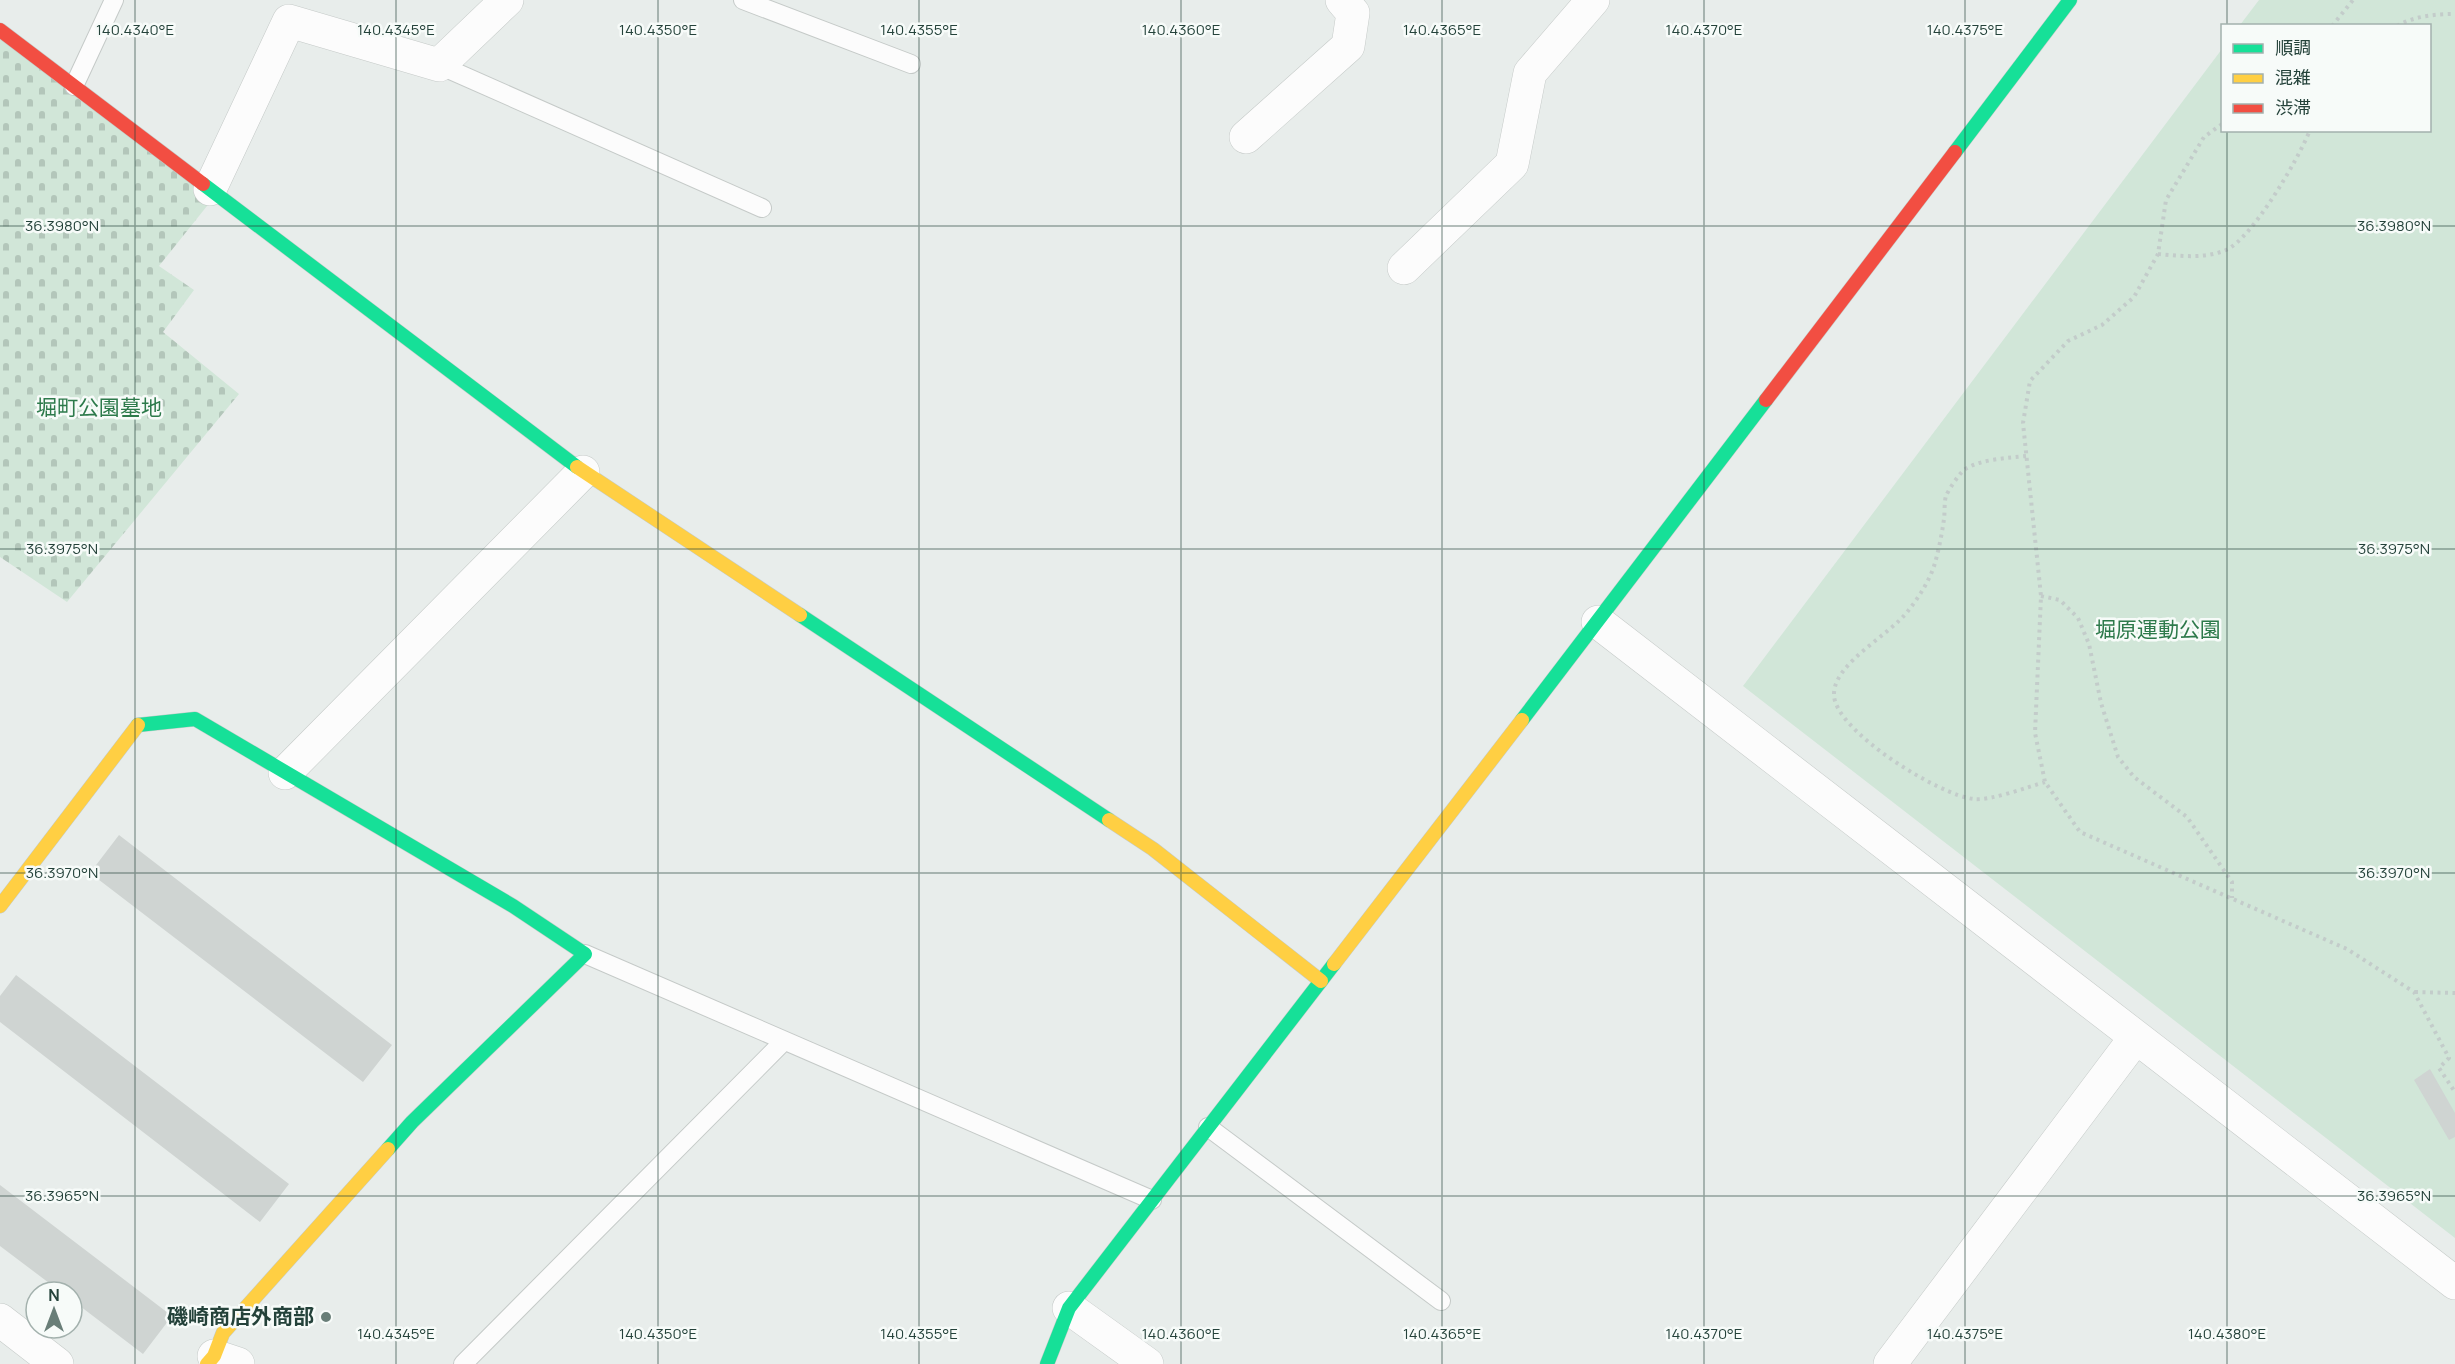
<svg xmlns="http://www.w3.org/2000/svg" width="2455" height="1364" font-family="Manrope,'Noto Sans JP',sans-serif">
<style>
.cemetery{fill:url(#cemetery-stones)}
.green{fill:#d1e6d8}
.building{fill:#cfd4d2}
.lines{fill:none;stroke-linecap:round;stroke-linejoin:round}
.lane-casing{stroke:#c5cac8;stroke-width:20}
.street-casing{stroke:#c5cac8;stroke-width:34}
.fast-casing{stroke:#c3cbc8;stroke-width:15}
.slow-casing{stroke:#c3cbc8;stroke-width:15}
.jam-casing{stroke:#c3cbc8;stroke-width:15}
.path{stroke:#c3ccca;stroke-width:4;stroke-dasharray:3 4.5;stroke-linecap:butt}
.lane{stroke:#fcfcfc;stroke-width:18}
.street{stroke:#fcfcfc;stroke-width:33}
.fast{stroke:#16e098;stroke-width:14}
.slow{stroke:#ffcf43;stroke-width:14}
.jam{stroke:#f24e42;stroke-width:14}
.ticks{fill:none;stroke:#24423a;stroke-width:1.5;stroke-opacity:0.45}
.poi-dot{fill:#697e78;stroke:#f7fbf9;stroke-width:2}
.labels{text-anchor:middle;stroke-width:5;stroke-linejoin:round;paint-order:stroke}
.park-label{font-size:21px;fill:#2d7a4b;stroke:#f7fbf9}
.poi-label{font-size:21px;font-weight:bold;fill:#24423a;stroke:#f7fbf9;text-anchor:end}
.ticks-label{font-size:15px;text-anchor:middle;fill:#24423a;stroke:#f7fbf9;stroke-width:5;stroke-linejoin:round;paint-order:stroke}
</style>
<defs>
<pattern id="cemetery-stones" width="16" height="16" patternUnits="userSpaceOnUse" patternTransform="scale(1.5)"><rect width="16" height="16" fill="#d1e6d8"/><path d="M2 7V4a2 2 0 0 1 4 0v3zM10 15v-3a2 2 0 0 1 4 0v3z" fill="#b3c6ba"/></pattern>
</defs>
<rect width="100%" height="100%" fill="#e8edeb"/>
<!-- cemetery -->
<path class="cemetery" d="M0,38L215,196L159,266L194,290L163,332L239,394L67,602L0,557Z"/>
<!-- green -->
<path class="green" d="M2259,0H2455V1238L1743,686L2222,49V130H2430V26L2240,25Z"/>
<!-- building -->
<path class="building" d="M119,835L392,1045L363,1082L90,873Z
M16,975L289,1184L260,1222L0,1022V996Z
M2430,1069L2455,1113V1137L2449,1140L2414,1080Z
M0,1185L172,1316L143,1354L72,1300V1292H61L0,1246Z"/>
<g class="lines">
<!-- lane casing -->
<g class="lane-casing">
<path id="lane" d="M743,0L911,64
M439,65L762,208
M74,86L114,0
M585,954L1152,1200
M1208,1127L1441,1301
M463,1364L784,1041"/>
</g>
<!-- street casing -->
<g class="street-casing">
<path id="street" d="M1246,137L1348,46L1353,13L1342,0
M210,189L289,21L439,65L507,0
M1404,268L1512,164L1530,73L1593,0
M1598,622L2455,1283
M285,773L583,472
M1069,1308L1147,1364
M0,1320L57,1364
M214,1356L238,1364
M1890,1364L2136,1037"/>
</g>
<!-- fast casing -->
<g class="fast-casing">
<path id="fast" d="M1955,152L2070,0
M203,184L577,467
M800,615L1109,820
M1522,720L1766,400
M138,725L195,719L513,906L585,954L412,1122L388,1149
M1047,1364L1069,1308L1334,964"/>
</g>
<!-- slow casing -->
<g class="slow-casing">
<path id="slow" d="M577,467L800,615
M1109,820L1153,849L1321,981
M0,906L138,725
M1334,964L1522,720
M207,1364L214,1356L223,1333L388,1149"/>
</g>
<!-- jam casing -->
<g class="jam-casing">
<path id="jam" d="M0,30L203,184
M1766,400L1955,152"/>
</g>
<!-- path -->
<path class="path" d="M2332,26L2353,0
M2397,26C2414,16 2436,14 2455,14
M2222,124L2204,137L2166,200L2158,254L2134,297L2102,325L2068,341L2030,381L2023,423L2041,596L2035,733L2045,782L2080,832L2347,949L2414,992L2449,1058L2439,1068L2455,1092
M2158,254C2181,256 2204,259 2226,250C2252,239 2299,158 2310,130
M2026,456C2009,458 1979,459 1964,470C1959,474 1949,489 1946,496C1944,502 1945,512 1944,519C1942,533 1939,549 1935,563C1930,580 1919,597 1908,611C1890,635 1834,663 1834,694C1833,730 1940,796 1974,799C1990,801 2028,787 2045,782
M2041,596L2060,600L2078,618L2089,644L2101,703L2118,757L2134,777L2187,817L2232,882V898
M2415,992L2455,993"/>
<!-- lane -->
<use href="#lane" class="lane"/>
<!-- street -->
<use href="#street" class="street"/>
<!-- fast -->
<use href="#fast" class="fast"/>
<!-- slow -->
<use href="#slow" class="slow"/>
<!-- jam -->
<use href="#jam" class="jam"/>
</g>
<!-- ticks -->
<path class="ticks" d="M135,0V1364M396,0V1364M658,0V1364M919,0V1364M1181,0V1364M1442,0V1364M1704,0V1364M1965,0V1364M2227,0V26M2227,130V1364M0,226H2455M0,549H2455M0,873H2455M0,1196H2455"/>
<!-- markers -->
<circle class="poi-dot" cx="326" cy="1317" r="6"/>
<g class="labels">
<!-- park labels -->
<g class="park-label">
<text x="99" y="415">堀町公園墓地</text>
<text x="2158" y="637">堀原運動公園</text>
</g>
<!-- poi labels -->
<g class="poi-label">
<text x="314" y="1324">磯崎商店外商部</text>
</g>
</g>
<g class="ticks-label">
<text x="135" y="35">140.4340°E</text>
<text x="396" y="35">140.4345°E</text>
<text x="658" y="35">140.4350°E</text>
<text x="919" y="35">140.4355°E</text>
<text x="1181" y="35">140.4360°E</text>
<text x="1442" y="35">140.4365°E</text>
<text x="1704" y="35">140.4370°E</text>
<text x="1965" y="35">140.4375°E</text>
<text x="62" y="231">36.3980°N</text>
<text x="2394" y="231">36.3980°N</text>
<text x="62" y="554">36.3975°N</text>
<text x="2394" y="554">36.3975°N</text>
<text x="62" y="878">36.3970°N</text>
<text x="2394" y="878">36.3970°N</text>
<text x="62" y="1201">36.3965°N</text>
<text x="2394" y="1201">36.3965°N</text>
<text x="396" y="1339">140.4345°E</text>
<text x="658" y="1339">140.4350°E</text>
<text x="919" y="1339">140.4355°E</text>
<text x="1181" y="1339">140.4360°E</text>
<text x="1442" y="1339">140.4365°E</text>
<text x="1704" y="1339">140.4370°E</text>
<text x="1965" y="1339">140.4375°E</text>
<text x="2227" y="1339">140.4380°E</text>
</g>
<!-- legend -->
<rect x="2221" y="24" width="210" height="108" fill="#f7fbf9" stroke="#a3b1ad" stroke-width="1.5"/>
<rect x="2233" y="44" width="30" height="9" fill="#16e098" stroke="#a3b1ad" stroke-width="1.5"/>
<text x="2275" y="54" font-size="18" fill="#24423a">順調</text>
<rect x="2233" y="74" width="30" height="9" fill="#ffcf43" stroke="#a3b1ad" stroke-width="1.5"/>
<text x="2275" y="84" font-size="18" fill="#24423a">混雑</text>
<rect x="2233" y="104" width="30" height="9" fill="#f24e42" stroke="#a3b1ad" stroke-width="1.5"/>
<text x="2275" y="114" font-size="18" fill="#24423a">渋滞</text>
<!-- north arrow -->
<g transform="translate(54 1310)"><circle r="28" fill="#f7fbf9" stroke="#a3b1ad" stroke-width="1.5"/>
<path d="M0-4.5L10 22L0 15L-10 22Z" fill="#697e78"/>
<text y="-9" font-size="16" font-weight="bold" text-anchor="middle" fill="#24423a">N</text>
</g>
</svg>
